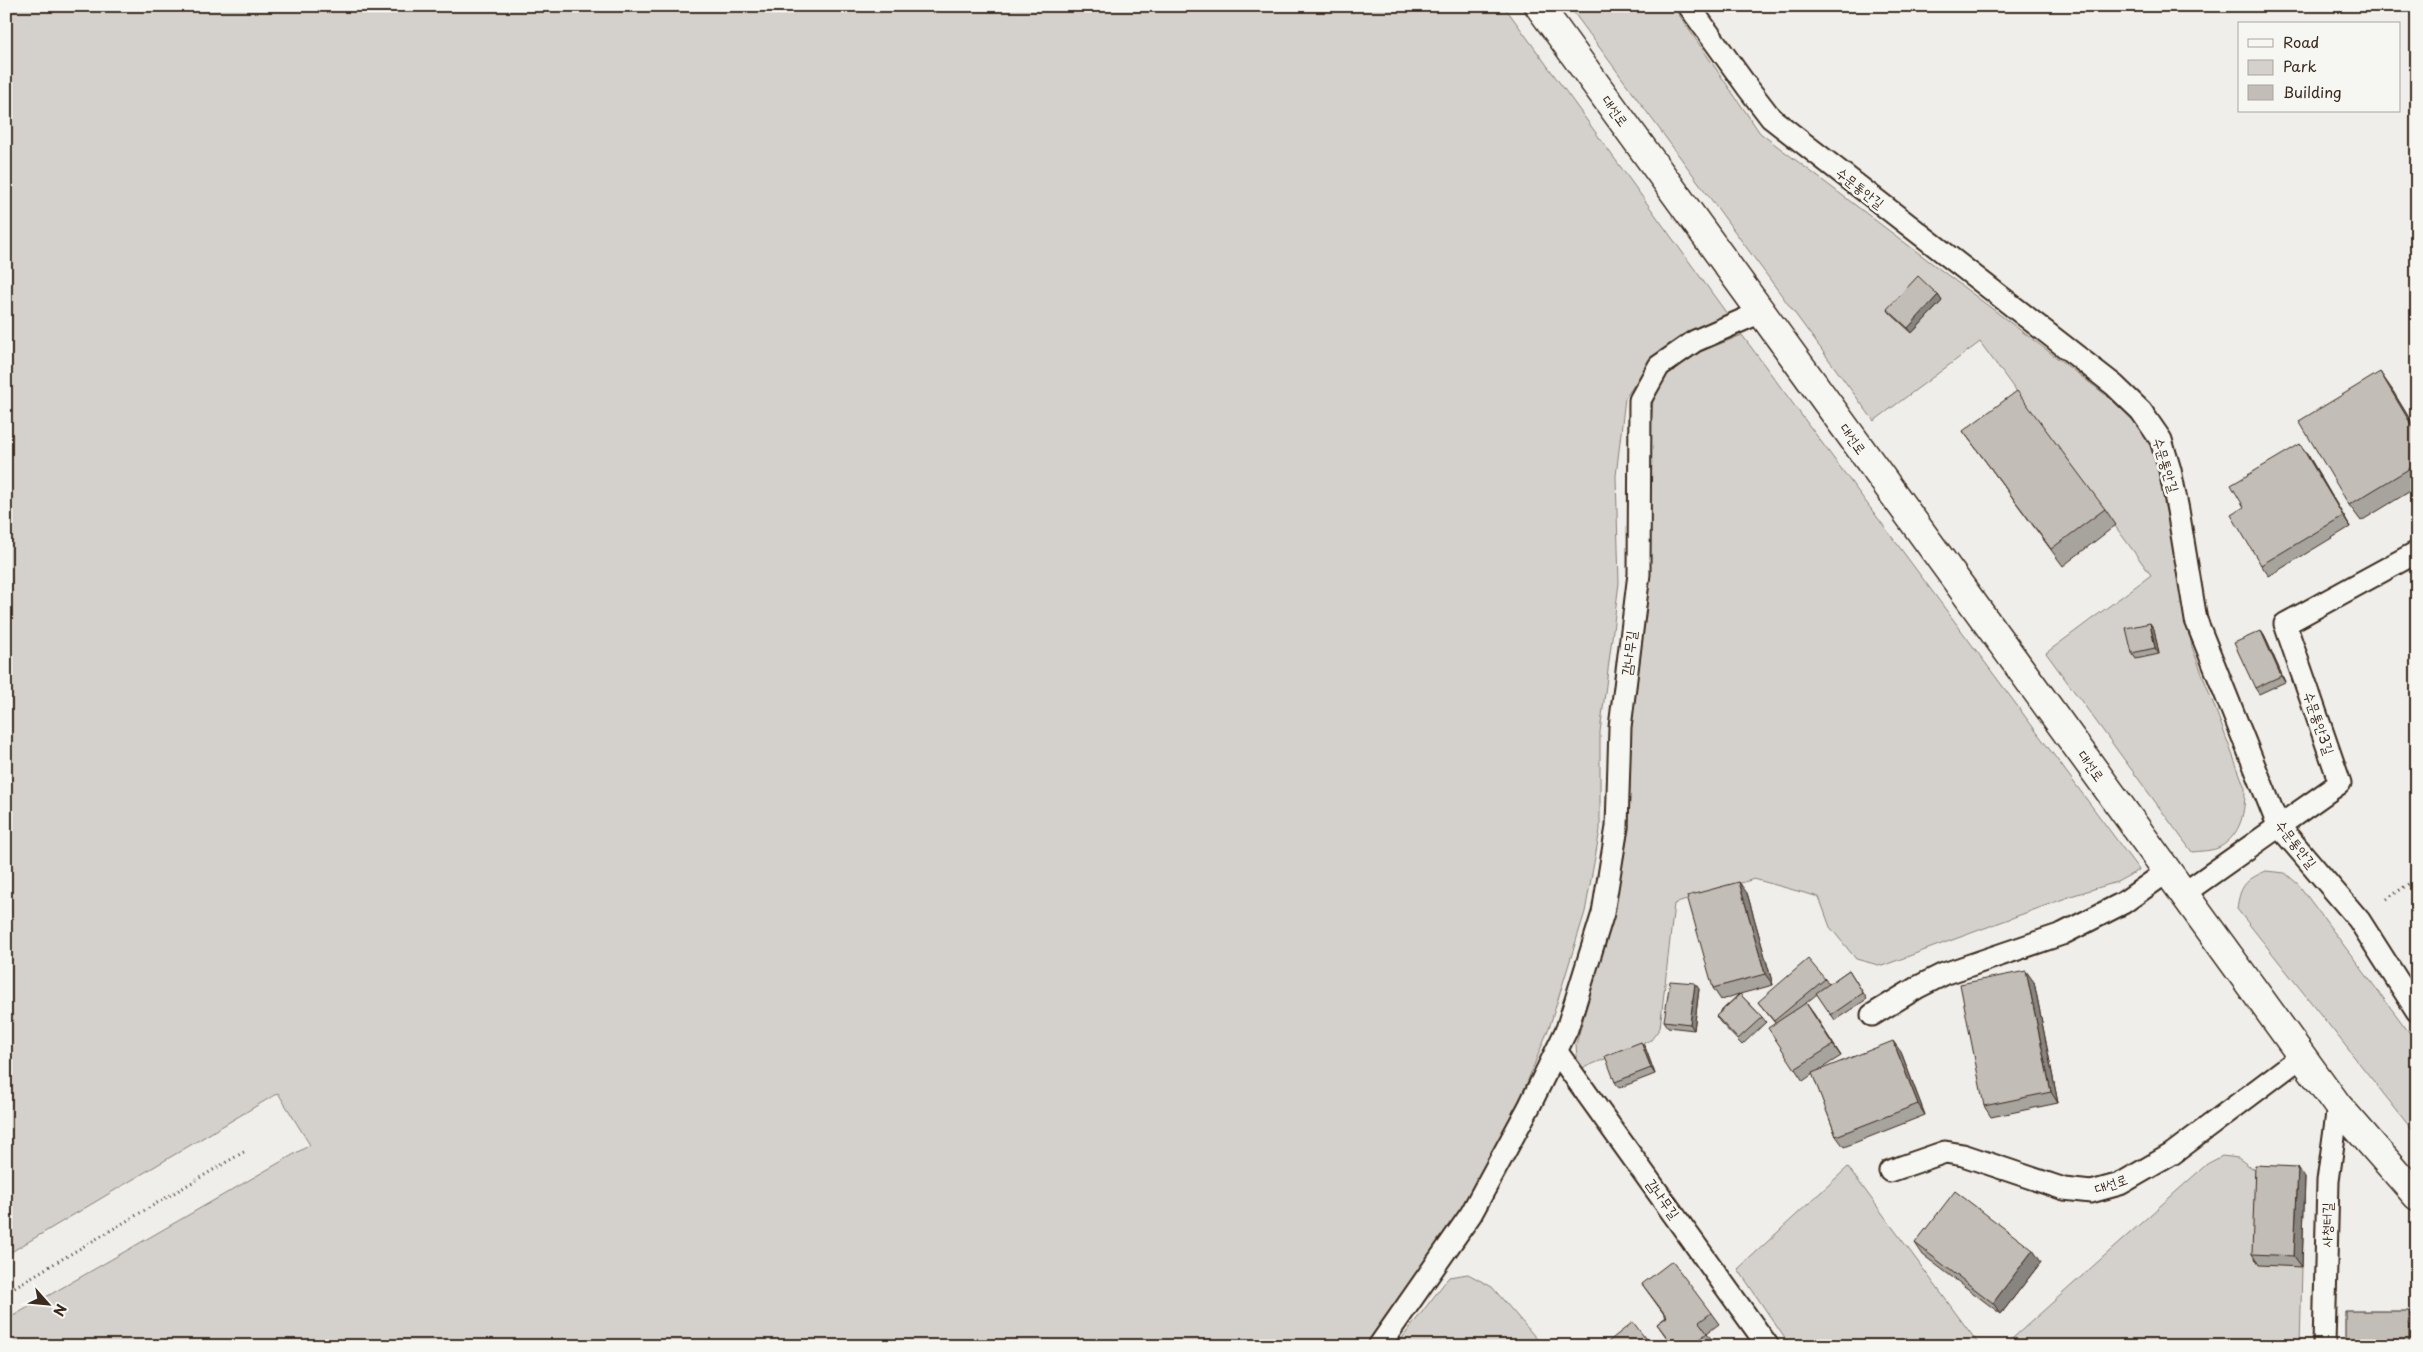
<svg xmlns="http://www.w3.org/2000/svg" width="2423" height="1352" font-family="'Playpen Sans','Poor Story',sans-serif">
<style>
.green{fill:#d4d1cc;stroke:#887e75}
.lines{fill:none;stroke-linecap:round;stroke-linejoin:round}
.lane-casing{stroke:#3b2a1e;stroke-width:25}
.secondary-casing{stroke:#3b2a1e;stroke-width:31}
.path{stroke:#3b2a1e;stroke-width:3;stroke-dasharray:1 4;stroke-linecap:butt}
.lane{stroke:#f6f6f2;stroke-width:21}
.secondary{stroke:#f6f6f2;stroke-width:28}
.wall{fill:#a7a39d;stroke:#3b2a1e}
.shaded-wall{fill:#888480;stroke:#3b2a1e}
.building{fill:#c2bdb7;stroke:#3b2a1e}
.labels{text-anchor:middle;stroke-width:5;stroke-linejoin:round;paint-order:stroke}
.street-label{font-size:14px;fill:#3b2a1e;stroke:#f6f6f2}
</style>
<rect width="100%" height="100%" fill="#efeeea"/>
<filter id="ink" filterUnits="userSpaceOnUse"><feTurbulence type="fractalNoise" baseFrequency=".02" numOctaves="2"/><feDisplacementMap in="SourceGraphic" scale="10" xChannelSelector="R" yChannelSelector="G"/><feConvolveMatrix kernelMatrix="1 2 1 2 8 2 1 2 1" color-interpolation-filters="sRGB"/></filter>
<g filter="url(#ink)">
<!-- green -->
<path class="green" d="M6,6H1504L1730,318L1654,357L1625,398L1616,476L1619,583L1600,732V830L1585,912L1550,1025L1522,1095L1460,1211L1365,1346H6V1320L310,1145L278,1093L6,1255Z
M1569,6H1673L1760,133L2102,392C2128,414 2142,426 2156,458L2192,647L2245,788C2245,811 2242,834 2220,847C2213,851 2200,851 2192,852L2046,653L2151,575L1980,342L1874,421Z
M1742,335L2139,870L2117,882L2074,895L1882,966L1856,959L1830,927L1819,897L1754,879L1674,904L1660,1028L1651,1040L1583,1068L1577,1059L1576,1044L1612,919L1629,829L1631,731L1641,651L1647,560L1650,435L1653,400L1669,372L1700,352Z
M2266,871L2285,873L2298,884L2417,1043V1136L2237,909C2240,886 2245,880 2266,871Z
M2222,1156L2238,1158L2263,1176L2302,1267L2300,1346H2004L2207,1164Z
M1848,1167L1980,1346H1790L1738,1269Z
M1468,1274L1492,1287L1543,1346H1396L1449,1277Z"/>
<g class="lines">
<!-- lane casing -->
<g class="lane-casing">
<path id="lane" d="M1689,6L1748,88L1771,118L2114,385L2141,411L2161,440L2170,470L2178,510L2196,620L2278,825L2359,920L2417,1011
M2183,894L2340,783L2285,624L2417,552
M1872,1015L1918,987L1944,974L2062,934L2123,903L2168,871
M1557,1052L1768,1346
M1890,1171L1945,1152L1963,1155L2064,1189L2091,1192L2120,1184L2172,1154L2302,1056
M1379,1346L1471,1214L1529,1107L1567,1029L1603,913L1617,827L1620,727L1639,574L1640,400L1659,366L1695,341L1761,312
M2324,1346L2328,1181L2338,1106"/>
</g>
<!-- secondary casing -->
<g class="secondary-casing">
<path id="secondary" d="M1539,6L2338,1106L2417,1196"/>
</g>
<!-- path -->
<path class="path" d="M2387,899L2417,878
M6,1292L247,1150"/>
<!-- lane -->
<use href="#lane" class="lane"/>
<!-- secondary -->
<use href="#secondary" class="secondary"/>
</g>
<!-- wall -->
<path class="wall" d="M1938,295L1942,301L1912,333L1891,314L1887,309Z
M2391,388L2417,431V487L2361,521L2349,505Z
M1963,431L2105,509L2116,525L2063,566Z
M2308,455L2350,527L2269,576L2261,565L2244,507Z
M2154,629L2159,654L2136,659L2132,653Z
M2261,631L2265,637L2285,682L2259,694L2255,688Z
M1747,893L1773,985L1740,994L1762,1017L1766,1022L1742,1045L1720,1022L1716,1016L1739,994L1721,1000L1713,988Z
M1849,970L1867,999L1835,1020L1817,994L1806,1003L1841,1056L1819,1070L1901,1052L1925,1115L1844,1147L1836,1136L1813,1074L1803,1081L1795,1069L1775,1023L1758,1002L1825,979L1829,984Z
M2034,982L2058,1103L1991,1117L1984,1106Z
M1699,989L1694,1030L1668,1027L1664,1021Z
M1641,1042L1645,1047L1655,1074L1619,1088L1615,1082Z
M2305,1178L2302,1267L2259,1265L2252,1254Z
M1915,1243L2041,1262L2001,1314L1923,1255Z
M1642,1284L1711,1313L1719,1324L1707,1333L1715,1344L1713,1346H1662L1669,1341L1657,1324L1666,1317Z"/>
<!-- shaded-wall -->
<path class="shaded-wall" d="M1938,295L1942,301L1912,333L1908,328Z
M2380,372L2391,388L2417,431V434Z
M2300,444L2308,455L2350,527L2343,516Z
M2150,623L2154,629L2159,654L2155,648Z
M2261,631L2265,637L2285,682L2281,676Z
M1739,882L1747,893L1773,985L1765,974Z
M2026,971L2034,982L2058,1103L2051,1092Z
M1695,983L1699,989L1694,1030L1690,1024Z
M1806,1003L1814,1014L1841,1056L1833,1045Z
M1893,1041L1901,1052L1925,1115L1918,1104Z
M1641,1042L1645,1047L1655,1074L1651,1068Z
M2298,1167L2305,1178L2302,1267L2294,1256Z
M2033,1250L2041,1262L2001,1314L1993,1303Z
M2409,1311L2417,1321V1346H2409Z"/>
<!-- building -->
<path class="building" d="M1918,276L1938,295L1908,328L1887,309Z
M2380,372L2417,434V464L2349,505L2299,421Z
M2017,391L2105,509L2051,549L1963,431Z
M2300,444L2343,516L2261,565L2231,515L2244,507L2231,485Z
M2150,623L2155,648L2132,653L2126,628Z
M2261,631L2281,676L2255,688L2234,643Z
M1739,882L1765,974L1713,988L1687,896Z
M1808,959L1825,979L1774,1021L1758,1002Z
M1849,970L1863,993L1831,1015L1816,993Z
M2026,971L2051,1092L1984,1106L1960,984Z
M1670,981L1695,983L1690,1024L1664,1021Z
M1740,994L1762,1017L1738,1039L1716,1016Z
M1806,1003L1833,1045L1795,1069L1768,1028Z
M1893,1041L1918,1104L1836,1136L1812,1073Z
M1641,1042L1651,1068L1615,1082L1605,1056Z
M2255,1165L2298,1167L2294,1256L2252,1254Z
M1955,1191L2033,1250L1993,1303L1915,1243Z
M1672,1261L1711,1313L1699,1322L1707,1333L1691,1346H1662L1669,1340L1657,1324L1667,1317L1642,1284Z
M2345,1311H2409V1346H2345Z
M1633,1322L1651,1346H1603Z"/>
</g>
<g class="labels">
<!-- street labels -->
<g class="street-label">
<text transform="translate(1615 111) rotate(54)" y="5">대선로</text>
<text transform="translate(1860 188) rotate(38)" y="5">수문통안길</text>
<text transform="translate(1853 439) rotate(54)" y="5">대선로</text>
<text transform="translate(2166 465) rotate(73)" y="5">수문통안길</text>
<text transform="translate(1629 653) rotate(-83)" y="5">감나무길</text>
<text transform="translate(2319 723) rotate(71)" y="5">수문통안3길</text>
<text transform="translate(2091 766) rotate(54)" y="5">대선로</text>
<text transform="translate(2296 844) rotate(52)" y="5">수문통안길</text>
<text transform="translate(2111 1184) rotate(-19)" y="5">대선로</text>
<text transform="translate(1663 1199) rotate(54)" y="5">감나무길</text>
<text transform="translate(2327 1225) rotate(-89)" y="5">사청터길</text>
</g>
</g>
<!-- margin -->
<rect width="2423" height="1352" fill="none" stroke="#f6f6f2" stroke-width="25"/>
<rect x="12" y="12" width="2398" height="1327" fill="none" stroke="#3b2a1e" stroke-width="2" filter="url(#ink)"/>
<!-- legend -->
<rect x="2238" y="22" width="162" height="90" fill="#f6f6f2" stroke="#aba49d"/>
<rect x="2248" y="39" width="25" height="8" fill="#f6f6f2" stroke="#aba49d"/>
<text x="2283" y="48" font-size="15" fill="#3b2a1e">Road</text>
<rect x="2248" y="60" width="25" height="15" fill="#d4d1cc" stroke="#aba49d"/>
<text x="2283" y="72" font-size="15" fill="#3b2a1e">Park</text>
<rect x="2248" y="85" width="25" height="15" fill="#c2bdb7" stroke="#aba49d"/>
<text x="2283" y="98" font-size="15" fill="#3b2a1e">Building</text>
<!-- north arrow -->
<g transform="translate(48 1304) rotate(117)" stroke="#f6f6f2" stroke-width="4" paint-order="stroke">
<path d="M0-4L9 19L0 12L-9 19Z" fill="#3b2a1e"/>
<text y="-8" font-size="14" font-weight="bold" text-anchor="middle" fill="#3b2a1e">N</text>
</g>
</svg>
